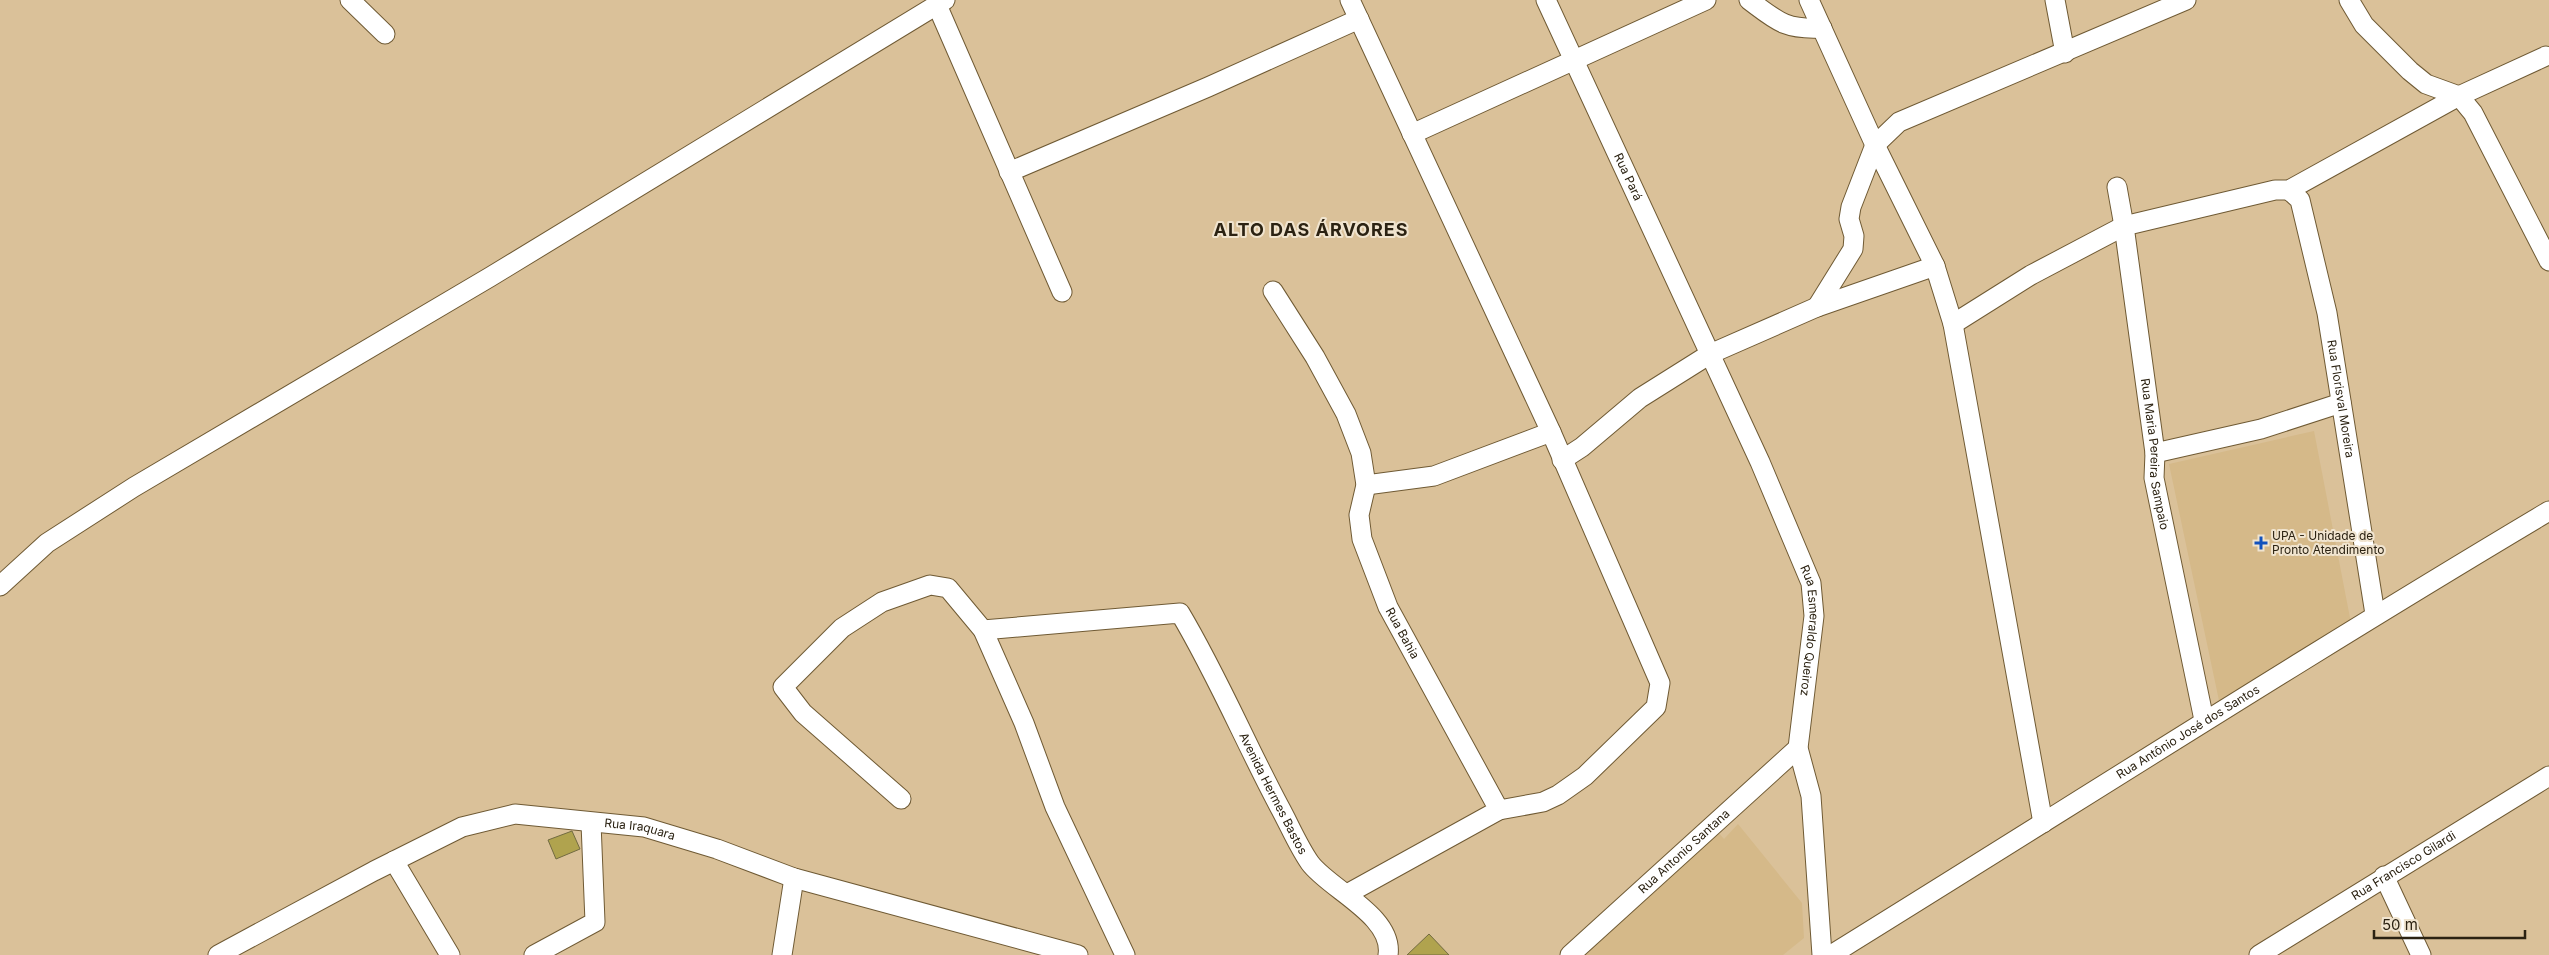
<svg xmlns="http://www.w3.org/2000/svg" width="2549" height="955" font-family="Inter,sans-serif">
<style>
.built{fill:#d5b989}
.building{fill:#b0a34e;stroke:#726b41}
.lines{fill:none;stroke-linecap:round;stroke-linejoin:round}
.minor-casing{stroke:#6f5a34;stroke-width:21}
.minor{stroke:#fff;stroke-width:19}
.poi-dot{fill:#1252bd;stroke:#f0e4cf;stroke-width:2}
.labels{text-anchor:middle;stroke-width:4;stroke-linejoin:round;paint-order:stroke}
.street-label{font-size:12px;fill:#2b2212;stroke:#f0e4cf}
.poi-label{font-size:12px;fill:#2b2212;stroke:#f0e4cf;text-anchor:start}
.district-label{font-size:18px;font-weight:bold;letter-spacing:1px;fill:#2b2212;stroke:#f0e4cf}
</style>
<rect width="100%" height="100%" fill="#dac199"/>
<!-- built -->
<path class="built" d="M2314,431L2351,623L2221,710L2169,464Z
M1738,824L1802,903L1804,938L1783,955H1582L1717,831L1724,839Z"/>
<!-- building -->
<path class="building" d="M572,831L580,849L556,859L548,840Z
M1429,934L1449,955H1407Z"/>
<g class="lines">
<!-- minor casing -->
<g class="minor-casing">
<g id="minor">
<path d="M350,0L385,34"/>
<path d="M1350,0L1551,432L1660,683L1656,707L1585,776L1558,795L1543,802L1499,810"/>
<path id="s1" d="M1546,0L1760,462L1811,583L1814,616L1798,748L1811,796L1822,955"/>
<path d="M1749,0C1777,21 1785,30 1822,28"/>
<path d="M1809,0L1875,145L1935,266L1953,324L2043,823"/>
<path d="M2055,0L2065,53"/>
<path d="M2349,0L2364,25L2410,71L2426,84L2459,96L2473,113L2549,261"/>
<path d="M937,5L1062,292"/>
<path d="M1412,134L1706,0"/>
<path d="M1009,172L1208,87L1359,19"/>
<path id="s2" d="M2117,187L2124,226L2155,453L2154,478L2204,720"/>
<path id="s3" d="M2289,190L2300,200L2327,313L2375,614"/>
<path id="s4" d="M1273,291L1315,357L1346,414L1361,453L1366,485L1359,515L1362,539L1388,607L1499,810L1347,894"/>
<path d="M1817,307L1853,249L1854,236L1849,219L1851,207L1875,145L1899,122L2186,0"/>
<path d="M1953,324L2031,275L2124,226L2275,190H2289L2459,96L2546,56"/>
<path d="M2155,453L2261,429L2341,403"/>
<path d="M1562,460L1582,447L1640,398L1710,354L1817,307L1935,266"/>
<path d="M1366,485L1434,476L1551,432"/>
<path d="M0,586L47,543L134,487L490,277L945,0"/>
<path id="s5" d="M983,630L1180,613C1217,675 1245,742 1279,806C1289,824 1298,846 1310,863C1329,889 1394,916 1388,955"/>
<path d="M901,799L803,713L783,687L842,628L882,602L930,585L948,588L983,630L1024,723L1055,807L1125,955"/>
<path d="M394,861L450,955"/>
<path d="M2384,876L2421,955"/>
<path id="s6" d="M218,955L374,871L462,827L515,814L644,827L717,849L794,878L1078,955"/>
<path d="M534,955L595,922L591,823"/>
<path d="M782,955L794,878"/>
<path id="s7" d="M1570,955L1798,748"/>
<path id="s8" d="M1831,955C2070,807 2307,655 2549,511"/>
<path id="s9" d="M2259,955L2549,776"/>
</g>
</g>
<!-- minor -->
<use href="#minor" class="minor"/>
</g>
<!-- markers -->
<path class="poi-dot" d="M2258.5 535.5h5v5h5v5h-5v5h-5v-5h-5v-5h5z"/>
<g class="labels">
<!-- street labels -->
<g class="street-label">
<text dy="4" stroke="none"><textPath href="#s1" startOffset="195">Rua Pará</textPath></text>
<text dy="4" stroke="none"><textPath href="#s3" startOffset="218">Rua Florisval Moreira</textPath></text>
<text dy="4" stroke="none"><textPath href="#s2" startOffset="270">Rua Maria Pereira Sampaio</textPath></text>
<text dy="4" stroke="none"><textPath href="#s1" startOffset="688">Rua Esmeraldo Queiroz</textPath></text>
<text dy="4" stroke="none"><textPath href="#s4" startOffset="375">Rua Bahia</textPath></text>
<text dy="4" stroke="none"><textPath href="#s8" startOffset="421">Rua Antônio José dos Santos</textPath></text>
<text dy="4" stroke="none"><textPath href="#s5" startOffset="401">Avenida Hermes Bastos</textPath></text>
<text dy="4" stroke="none"><textPath href="#s6" startOffset="456">Rua Iraquara</textPath></text>
<text dy="4" stroke="none"><textPath href="#s7" startOffset="154">Rua Antonio Santana</textPath></text>
<text dy="4" stroke="none"><textPath href="#s9" startOffset="170">Rua Francisco Gilardi</textPath></text>
</g>
<!-- poi labels -->
<g class="poi-label">
<text x="2272" y="540">UPA - Unidade de<tspan x="2272" dy="14">Pronto Atendimento</tspan></text>
</g>
<!-- district labels -->
<g class="district-label">
<text x="1311" y="236">ALTO DAS ÁRVORES</text>
</g>
</g>
<!-- scale -->
<path d="M2374 930v8h151v-8" fill="none" stroke="#2b2212" stroke-width="2.5"/>
<text x="2382" y="930" font-size="15" fill="#2b2212" stroke="#f0e4cf" stroke-width="4" paint-order="stroke">50 m</text>
</svg>
